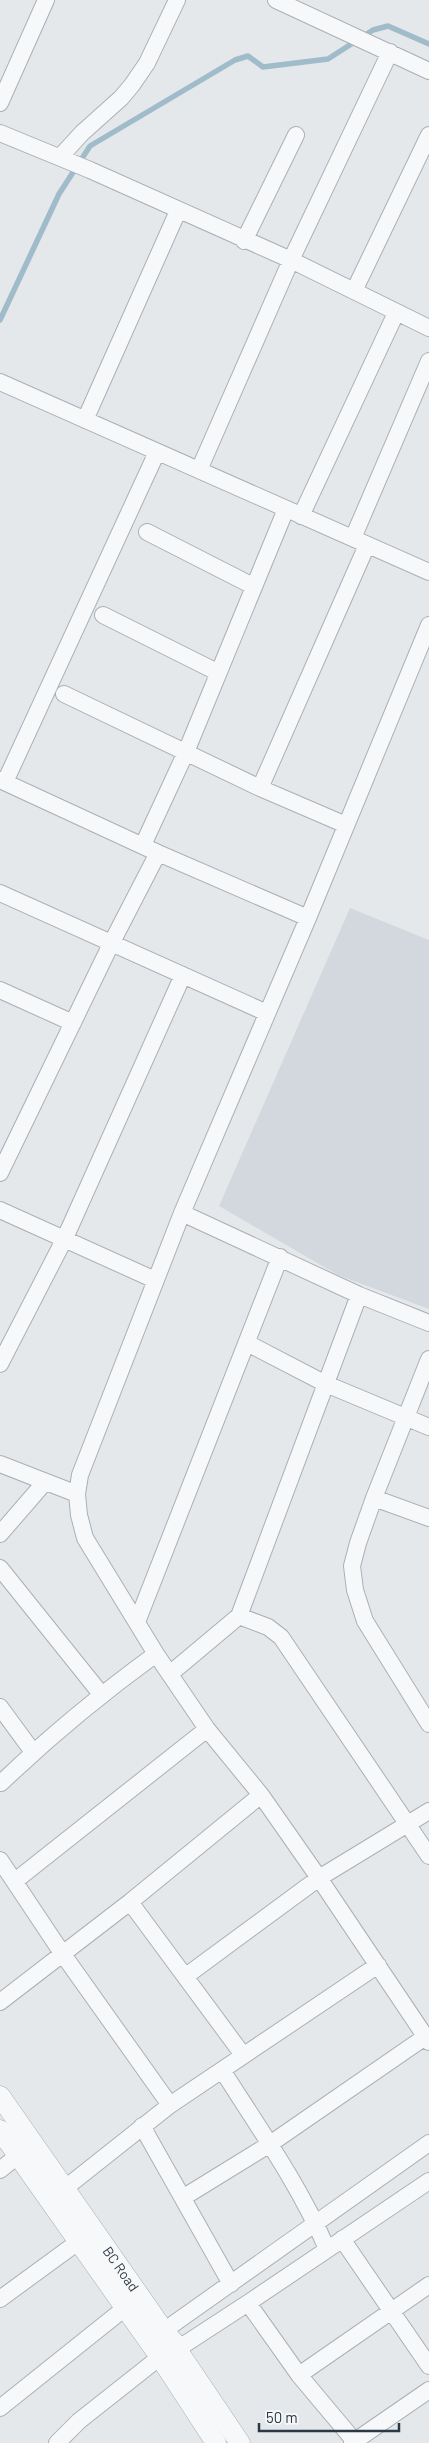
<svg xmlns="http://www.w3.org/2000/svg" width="429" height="2443" font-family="Barlow,sans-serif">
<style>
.built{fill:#d2d8dd}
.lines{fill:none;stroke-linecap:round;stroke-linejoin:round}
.stream{stroke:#a0bcca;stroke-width:5.5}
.minor-casing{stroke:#a9b0b6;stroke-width:18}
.tertiary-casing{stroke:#a9b0b6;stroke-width:21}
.minor{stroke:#f7f8fa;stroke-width:16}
.tertiary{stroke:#f7f8fa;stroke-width:20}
.labels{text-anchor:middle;stroke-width:5;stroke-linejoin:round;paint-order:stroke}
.street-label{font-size:14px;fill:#2c3944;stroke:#f4f7f9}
</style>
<rect width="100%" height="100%" fill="#e4e8eb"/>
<!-- built -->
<path class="built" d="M350,908L429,940V1309L338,1275L219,1206Z"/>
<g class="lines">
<!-- stream -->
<path class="stream" d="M0,320L59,194L90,146L235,60L248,56L263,67L328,59L373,30L388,26L429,44"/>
<!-- minor casing -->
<g class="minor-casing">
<path id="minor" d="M276,0L429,71
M0,103L46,0
M0,133L90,170L291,260L429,328
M60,157L82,133L121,98L132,85L147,63L177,0
M244,241L296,135
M354,291L429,135
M0,382L429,572
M85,420L178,211
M199,470L291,260L390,52
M301,516L396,313
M147,532L253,586
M353,538L429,361
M103,615L217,672
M429,625L308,918L182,1213L80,1475L77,1494L79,1515L85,1538L156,1654L207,1729L261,1795L319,1878L429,2042
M64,694L260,788L346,825
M0,780L158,853L308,918
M5,782L157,452
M260,788L367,545
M143,845L186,752L286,509
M0,893L267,1013
M0,990L73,1023
M0,1173L111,944L158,853
M0,1210L155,1280
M182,1213L359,1295L429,1323
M247,1343L326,1384L429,1427
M429,1359L374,1498L358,1543L352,1566L355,1590L365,1621L429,1724
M0,1364L65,1238L183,975
M0,1464L77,1494
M374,1498L429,1518
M0,1534L45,1482
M0,1568L101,1694
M239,1616L268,1627L281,1637L429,1856
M137,1622L280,1257
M171,1673L239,1616L359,1295
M0,1707L33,1752
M1,1783C50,1736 101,1694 156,1654
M0,1860L62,1953L170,2105
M15,1881L207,1729
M130,1902L243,2055
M186,1976L319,1878L429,1811
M0,2002L130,1902L261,1795
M222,2070C259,2128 300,2186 327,2249
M142,2126L231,2284
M0,2170L27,2148
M64,2189L170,2105L378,1965
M184,2197L270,2144L425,2037
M342,2239L429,2366
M0,2299L78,2242
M248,2303L299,2375L356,2443
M155,2337L429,2143
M299,2375L429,2285
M0,2408L125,2308
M57,2443L79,2421L160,2357L179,2348L248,2303L429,2181
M352,2443L429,2390"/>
</g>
<!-- tertiary casing -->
<g class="tertiary-casing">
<g id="tertiary">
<path id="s1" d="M0,2096L164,2331L179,2348L180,2354L240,2443"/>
<path d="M0,2130L160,2357L216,2443"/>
</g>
</g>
<!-- minor -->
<use href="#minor" class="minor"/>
<!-- tertiary -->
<use href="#tertiary" class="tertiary"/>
</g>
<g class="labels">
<!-- street labels -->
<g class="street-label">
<text dy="5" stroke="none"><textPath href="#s1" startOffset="211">BC Road</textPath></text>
</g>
</g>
<!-- scale -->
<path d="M259 2423v8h140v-8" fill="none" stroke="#2c3944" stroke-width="2.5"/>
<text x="266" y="2423" font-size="15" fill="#2c3944" stroke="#f4f7f9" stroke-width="4" paint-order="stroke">50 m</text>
</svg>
